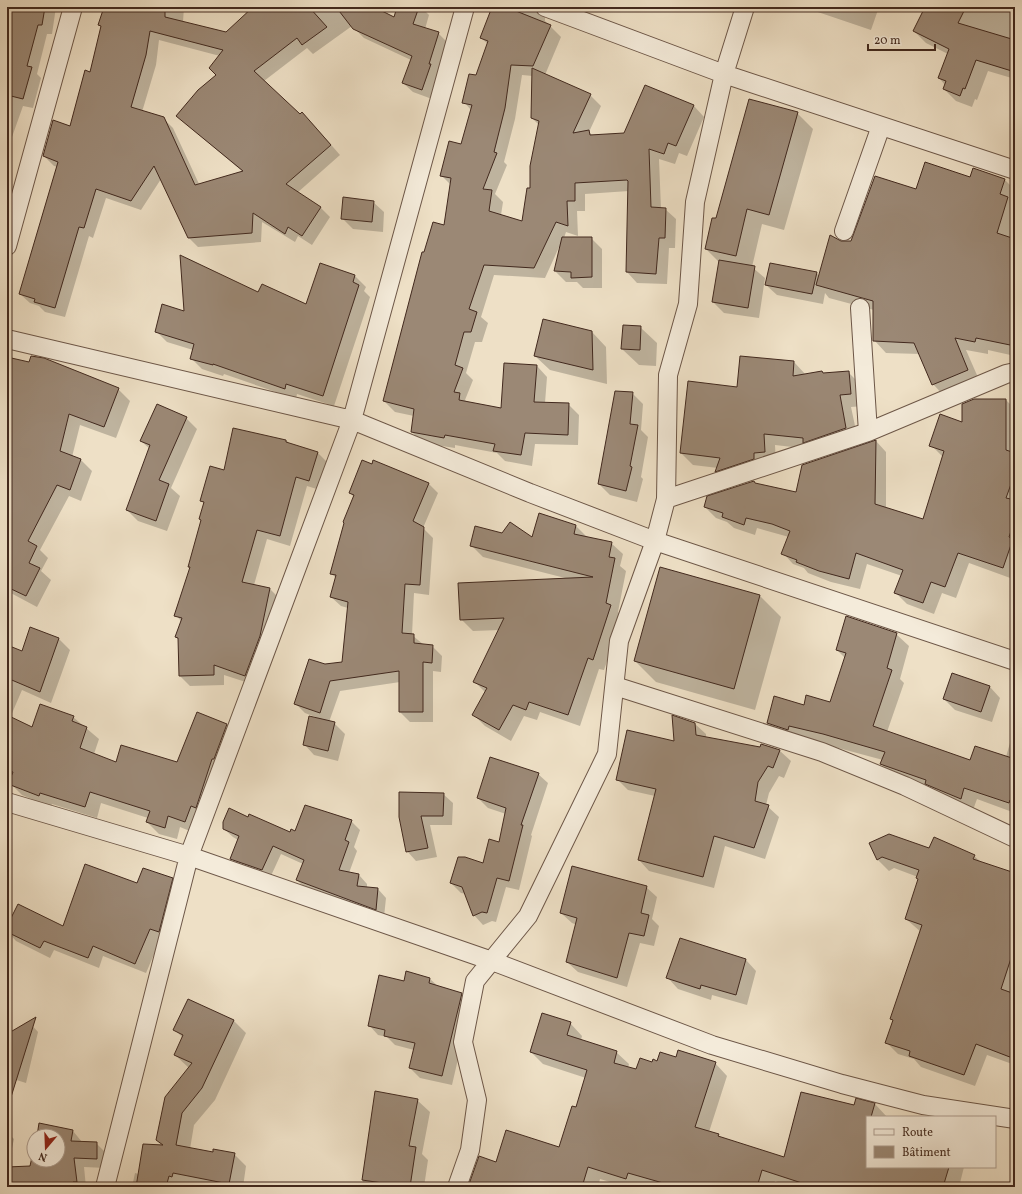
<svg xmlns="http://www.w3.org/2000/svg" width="1022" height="1194" font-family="Vollkorn,serif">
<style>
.shadow{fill:#0003;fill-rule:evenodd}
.building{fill:#9b8875;stroke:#42291e;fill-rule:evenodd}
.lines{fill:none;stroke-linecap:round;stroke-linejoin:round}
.minor-casing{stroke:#6d5748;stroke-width:20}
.minor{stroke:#f4ebda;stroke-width:18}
</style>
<rect width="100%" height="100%" fill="#eee0c6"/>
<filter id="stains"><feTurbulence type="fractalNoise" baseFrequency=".005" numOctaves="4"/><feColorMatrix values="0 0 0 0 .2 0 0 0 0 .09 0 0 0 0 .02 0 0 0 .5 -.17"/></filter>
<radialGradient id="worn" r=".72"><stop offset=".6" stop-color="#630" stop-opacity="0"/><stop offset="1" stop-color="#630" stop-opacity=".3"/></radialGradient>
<!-- shadow -->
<path class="shadow" d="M7,7H56L52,34H47L37,74L41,78L33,108L23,106L7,151Z
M105,7H184L183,22L226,34L247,14L241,7H371L395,18L399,7H421L429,15L425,29L438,33L448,43L432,99L413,92L403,83L411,60L364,38L352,26L313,54L307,48L264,81L300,115L312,123L340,155L297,193L320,207L330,217L312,245L298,236L295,242L262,222L261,242L198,247L188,237L161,179L141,210L106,198L93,238L89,236L65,317L45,312L39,306L30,303L20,294L58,167L54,166L44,156L71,127L91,73L102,27L99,25ZM159,40L220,56L217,75L177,116L243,172L199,184L173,128L163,118L142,112L156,65Z
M493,7H556L545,15V21L561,37L545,75L590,95L601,106L589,132L593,136L625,134L646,86L694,106L704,117L687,156L679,153L675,164L659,159L661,209H665L676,219L675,248H669L667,284L637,283L627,272L629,191L585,194V211H577L578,236L566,232L564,238H591L602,249V288H583L577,282H566L555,271L560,245L545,278L494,275L481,317L488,323L482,342H475L466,373L473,380L465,400L468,403L502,409L537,366L547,377L545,403L568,404L579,415L578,445L535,444L532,466L505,461L497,453L455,445V448L422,443L412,432L414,416L395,412L384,401L425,253L444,227L451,185L442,176L462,145L471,110L464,102L477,76L488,44L481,38ZM522,75L533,76L532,118L539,125L531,189L524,222L501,215L503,202L495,194L507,165L504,162L515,119Z
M803,7H879L871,30Z
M910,7H1015V79L988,71L977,100L975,99L972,107L956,101L944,89L945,85L939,78L948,54L926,43L914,31L923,12Z
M797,113L813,129L784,230L762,224L752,267L765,278L759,318L724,313L713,302L720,263L706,249L717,220Z
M971,178L1005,180L1015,190L1014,204L1015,226L1011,238L1015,240V356L988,350V354L966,350L980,382L945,397L933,384L920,354L886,353L874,340V310L829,298L825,293L823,304L777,295L766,285L816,272L819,276L841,242H852L917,191Z
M373,202L384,212L383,232L353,229L342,218Z
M321,264L355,276L366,287L364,291L370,297L334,406L297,394L296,399L224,374L223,376L202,369L191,358L193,350L167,342L156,331L185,312L259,293L307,306Z
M640,327L657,343L656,366L639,365L622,349Z
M592,332L606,347L607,384L550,370L535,356Z
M7,358L118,389L130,401L116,438L80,425L72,457L81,460L92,471L81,501L69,496L40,550L48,558L41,571L51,580L37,607L7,591Z
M794,362L806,375L848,372L860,384L863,406L851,407L858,440L810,449L775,445L776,464L728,483L717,471L718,468L693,465L681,453L738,388Z
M632,393L643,404L641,430L648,437L641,477L643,479L637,502L610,495L599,484Z
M1006,400L1015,409V574L1013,579L969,563L956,598L942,593L934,614L907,604L896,593L902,576L867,564L860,589L831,582L808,573L804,568L793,564L783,553L789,537L757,528L755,535L734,528L727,522L716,518L705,507L754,482L756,484L796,493L876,441L886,452V508L924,521L943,457L931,445L963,423Z
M157,405L186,418L197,429L171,488L180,496L167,531L138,521L127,510L150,449L141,441Z
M286,440L290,444L318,453L328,463L320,490L307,486L290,546L267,539L254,585L270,589L280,599L255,685L224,675V685L190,686L180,676L179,640L176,637L181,621L176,615L190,568L189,567L202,521L200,519L204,503L201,500L225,471Z
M428,483L438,493L423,528L433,538L429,595L414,593L412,635L424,645L432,646L442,656L441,672L433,671V722H410L400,712V682L340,691L329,722L334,723L345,734L338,761L314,755L304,744L318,718L305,713L295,703L325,665L343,662L348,608L341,606L331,597L336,578L331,573L354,497L350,493Z
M540,515L576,526L587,537L611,543L623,554L620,566L626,571L618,612L622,617L604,670L599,669L580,726L540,712L537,720L524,716L511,741L485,726L474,715L486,693L474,681L500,630L473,631L461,619L569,579L483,557L471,545L502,534L532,539Z
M661,568L760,596L781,617L755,710L656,682L635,661Z
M896,634L909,646L900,679L904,683L887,732L971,762L1006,757L1015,725V813L977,799L973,810L894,776L881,764L883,760L801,738L780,735L768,723L804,706L831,703L845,658L837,650Z
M59,639L70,650L51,703L22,690L10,718L32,728L73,717L99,739L94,754L116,764L178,763L227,725L239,737L197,834L180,827L177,839L159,834L147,822L148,818L101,803L97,818L52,804L51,807L22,795L10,783L11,779L7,778V646L22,653Z
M990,687L1000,698L992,722L955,710L944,699Z
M695,724L706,734V738L780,751L791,761L784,778L779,776L769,793L766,805L779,817L765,859L725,846L714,888L649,871L639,860L655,796L628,790L617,779L675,742Z
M538,774L548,783L531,835L532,836L519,890L506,887L496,922L492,921L483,925L474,915L466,894L461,893L451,883L484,864L500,843L506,814L488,808L478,798Z
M443,794L453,803L452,825H430L437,857L416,861L407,851L400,817Z
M248,818L290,833L351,821L360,830L354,847L357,851L349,873L359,875L367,884V888L378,889L386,898L384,917L306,889L297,880L303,864L281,854L270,878L240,867L232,859L238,840L233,837L224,829Z
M870,844L974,856L981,862L1015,874V1065L987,1055L975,1086L921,1067L914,1059L898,1054L886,1042L894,1021L891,1019L921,932L906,919L919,880L918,877L894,868L889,871L877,859Z
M172,879L182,889L146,973L103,956L99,968L54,950L50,958L16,941L7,931V929L63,927L138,884Z
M646,887L657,897L652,919L659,926L654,946L640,943L627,987L578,972L567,962L577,925L572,923L561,913Z
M746,960L756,971L747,1005L712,995L711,1000L678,989L668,978Z
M407,972L430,979L439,987L461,994L471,1003L452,1085L420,1078L410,1068L414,1050L395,1045L387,1037L378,1035L369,1025L404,982Z
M189,1000L234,1021L246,1033L215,1100L194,1125L190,1149L214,1153L234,1154L246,1166L243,1187H132L135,1173L139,1174L162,1146L157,1140L189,1068L175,1055L183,1038L175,1030Z
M29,1022L38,1032L26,1083L7,1077V1029L14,1031Z
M570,1023L582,1036L581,1040L616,1052L629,1064L628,1068L637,1071L653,1063L676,1059L715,1063L727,1076L709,1132L718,1135L721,1138L785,1158L855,1106L857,1100L875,1104L887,1117H867V1167H964L959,1187H792L775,1181L773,1187H627L600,1179L598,1187H469L497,1163L559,1148L576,1108L586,1078L543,1064L531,1052Z
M1015,1072V1090L1011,1086Z
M376,1092L417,1100L430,1112L422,1154L428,1160L424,1187H362Z
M73,1131L82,1142L96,1143L106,1153V1168L84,1167L86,1187H7V1168L31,1167L34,1153V1160H58V1136H38Z
M7,1132L14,1139L8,1167H7Z
M1015,1163V1187H1008Z"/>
<!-- building -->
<path class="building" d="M7,7H45L42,25H38L27,66L32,67L23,99L7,95Z
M104,7H162V11H165V17L226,32L253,7H309L327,27L302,45L297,38L254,71L300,114L302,112L331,145L286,184L321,207L302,236L288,227L285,234L253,213L252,233L188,238L154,166L131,201L96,189L84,228L79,227L55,308L34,302L35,299L19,294L58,162L43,156L53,120L70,126L85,70L90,72L101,26L98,25ZM150,31L223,50L209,68L216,75L198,90L176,116L243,171L195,185L164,117L131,107L146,55Z
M336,7H374L394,17L397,7H419L413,24L439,32L429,64H431L422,90L402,83L412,56L353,29Z
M492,7H506L551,25L533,66L511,65L505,108L494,152L497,153L483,189L492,190L489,211L522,221L527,188H530V166L539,121L531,118L532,68L591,94L573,133L589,130L590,135L624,133L645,85L694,105L676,146L668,143L664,154L649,149L651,207L666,208L665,238H659L656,274L626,272L628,181L627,180L575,183V201H567L568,226L556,222L534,268L484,265L469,309L477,312L471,332H464L455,365L463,368L454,392L460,393L459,400L501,408L504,363L537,365L534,402L569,403L568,435L525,433L521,455L493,451L495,444L445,435L444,438L411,432L414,409L383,401L422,252H424L433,222L444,225L451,178L440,176L449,141L461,144L472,105L462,103L469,74L476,75L488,41L480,38Z
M925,7H966L958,23L1015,40V72L976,60L965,89L963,88L960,96L943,89L946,81L938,78L949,49L913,31Z
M749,99L798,112L769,215L747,209L736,256L705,249L712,218H716Z
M925,162L970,177L973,168L1005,179L1000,194L1008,197L997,233L1015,239V346L976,338L975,342L955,338L968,370L932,385L914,343L873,341V301L816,285L830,235L841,241H851L875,176L916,189Z
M343,197L374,201L372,222L341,219Z
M562,237H592V277L571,278V272L554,271Z
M180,255L258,292L262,284L306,304L320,263L355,275L353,282L359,285L323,396L286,384L285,389L213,364V365L190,359L194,344L155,332L162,304L184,311Z
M719,260L755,266L748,308L712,302Z
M770,263L817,272L812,294L765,285Z
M543,319L592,331L593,370L534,356Z
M623,325L641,326L640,350L621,349Z
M31,356L44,358L119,388L104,427L69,414L60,451L81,459L70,490L57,485L28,541L37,546L29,563L40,568L26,596L7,587V357L29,362Z
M740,356L794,361L793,376L822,371L823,373L849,371L851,394L840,395L846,428L803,443V438L764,434L765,452L754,453V459L715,472L720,458L680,453L688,381L737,387Z
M615,391L633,392L630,424L638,425L630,466L632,467L626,491L598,484Z
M974,399H1006V450L1015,453V473L1006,498L1015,500V519L1009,537L1013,539L1003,568L958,553L945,587L931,582L923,603L894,593L903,570L856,553L849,579L819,571L796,562L797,560L781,554L790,531L772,524L746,518L744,525L722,517L723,513L704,507L707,496L754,481L755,483L796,492L802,465L876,440L875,504L923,519L944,451L929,446L940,414L962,422V404Z
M157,404L187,417L159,480L169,484L156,521L126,510L150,445L140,441Z
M233,428L286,440V442L318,452L309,481L296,477L280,536L257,530L242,582L270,588L260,636L245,676L214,665V675L179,676L178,638L175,637L182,618L174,616L190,567H188L201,520L199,519L204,502L200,501L210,466L224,470Z
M362,460L372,464L373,460L429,483L413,521L424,527L420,585L405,584L402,633L414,634V643L433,645L432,663L423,662V712H399V671L330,681L320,713L294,704L309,659L325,664L342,662L348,602L330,597L336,575L330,574L344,523L343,522L354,495L349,493Z
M539,513L576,525L574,534L612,542L609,557L615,558L606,603L611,605L593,660L588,658L568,715L529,702L526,710L513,705L499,730L472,715L487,688L473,682L504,618L460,620L458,583L593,577L470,546L475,526L502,533L510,522L532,537Z
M660,567L760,595L734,689L634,661Z
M846,616L897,633L887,668L892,670L873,726L970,760L975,746L1015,759V802L1010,800L1009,803L964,788L961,799L925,784L926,780L880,764L885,752L823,734L789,726L788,730L767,723L774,696L804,705L806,695L830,702L846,653L836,650Z
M30,627L59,638L40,692L7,678V645L22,651Z
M952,673L990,686L981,712L943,699Z
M40,704L74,716L72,721L87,727L80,748L116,762L121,745L177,762L197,712L227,724L214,759H212L196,808L191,806L185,822L168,816L165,828L146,822L150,811L90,792L85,807L40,793L39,796L8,784L13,772L7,770V715L32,727Z
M672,715L695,723L696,735L760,747L761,744L780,750L773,768L768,766L758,782L755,801L769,805L754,848L714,836L703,877L638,860L656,789L616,780L627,730L674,741Z
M309,716L335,722L328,751L303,745Z
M490,757L539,773L521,825H523L509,881L497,878L487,913L482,912L473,916L462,887L450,883L458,857H465L483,863L489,839L499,842L506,808L477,798Z
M399,792L444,793L443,816H421L428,848L406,852L399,817Z
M305,805L352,820L345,840L349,842L339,870L359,874L357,886L378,888L376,910L296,880L304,860L273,846L262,870L230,859L239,836L223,829V822L229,808L248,817L249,814L290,832L291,829L295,831Z
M889,834L929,848L934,837L975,855L973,859L1015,873V946L1001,989L1015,994V1059L976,1044L964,1075L909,1056L910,1051L885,1043L893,1020L890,1019L922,925L905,919L918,879L916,878L919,870L882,857L877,860L869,843Z
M85,864L137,883L143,868L173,878L159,932L150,929L135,964L93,946L88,958L44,941L40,948L7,932V926L18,904L63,926Z
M572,866L647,886L641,913L649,915L644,936L629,933L617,978L566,962L577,918L560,913Z
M680,938L746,959L736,995L701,985L700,989L666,978Z
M406,971L430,978L429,983L462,993L442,1076L409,1068L415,1043L384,1036L385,1030L368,1026L379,975L404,981Z
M188,999L234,1020L202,1088L182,1113L176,1145L213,1152V1149L235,1153L229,1184L173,1173L172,1177L169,1176L166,1187H136L143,1144L163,1145L156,1140L165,1097L192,1063L174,1055L183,1035L173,1030Z
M542,1013L571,1022L567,1035L617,1051L614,1063L636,1069L640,1058L652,1062L653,1059L657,1061L660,1052L676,1057L678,1050L716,1062L695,1127L719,1134L718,1136L784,1157L801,1092L854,1105L856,1098L875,1103L871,1117H867V1167H949L943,1187H814L762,1170L757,1187H677L628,1173L626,1179L588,1167L582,1187H468L479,1156L496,1162L506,1130L559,1147L572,1106L576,1107L587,1070L530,1052Z
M36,1017L11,1097L7,1096V1034Z
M375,1091L418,1099L409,1146L416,1147L410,1187L362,1180Z
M39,1123L73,1130L71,1141L97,1142V1159L74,1158L77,1182H73L74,1187H7V1167L30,1166L34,1148V1160H58V1136H37Z"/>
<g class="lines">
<!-- minor casing -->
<g class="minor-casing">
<path id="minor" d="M545,7L724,74L1015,170
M844,231L881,126
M7,246L73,7
M860,308L868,432
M7,339L352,420L530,493L655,541L1015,661
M666,499L668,375L688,304L695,202L724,74L745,7
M615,686L822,752L905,786L1015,838
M7,802L189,856L492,961L712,1045L842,1084L923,1105L1015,1119
M105,1187L189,856L352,420L465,7
M457,1187L470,1150L477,1100L463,1042L475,981L528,916L607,754L619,641L655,541L666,499L868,432L1006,374L1015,372"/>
</g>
<!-- minor -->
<use href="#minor" class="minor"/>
</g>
<!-- margin -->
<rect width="1022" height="1194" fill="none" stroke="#eee0c6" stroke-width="24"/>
<rect x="8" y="8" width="1006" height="1178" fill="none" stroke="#42291e" stroke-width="2"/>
<rect x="12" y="12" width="998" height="1170" fill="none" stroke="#42291e"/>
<!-- legend -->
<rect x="866" y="1116" width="130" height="52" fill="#f4ebda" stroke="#ad9d8f"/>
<rect x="874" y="1129" width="20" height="6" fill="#f4ebda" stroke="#ad9d8f"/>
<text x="902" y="1136" font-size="12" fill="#42291e">Route</text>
<rect x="874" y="1146" width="20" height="12" fill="#9b8875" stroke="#ad9d8f"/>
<text x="902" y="1156" font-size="12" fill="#42291e">Bâtiment</text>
<!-- north arrow -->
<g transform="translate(46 1148) rotate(199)"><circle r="19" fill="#f4ebda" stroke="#ad9d8f"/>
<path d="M0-3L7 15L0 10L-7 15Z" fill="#8f2418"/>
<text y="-6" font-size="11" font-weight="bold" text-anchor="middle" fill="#42291e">N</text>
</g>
<!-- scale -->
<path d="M868 44v6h67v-6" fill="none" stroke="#42291e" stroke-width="2"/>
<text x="874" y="44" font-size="12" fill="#42291e" stroke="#f4ebda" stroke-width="3" paint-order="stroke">20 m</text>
<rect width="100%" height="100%" filter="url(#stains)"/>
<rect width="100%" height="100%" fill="url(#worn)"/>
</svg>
